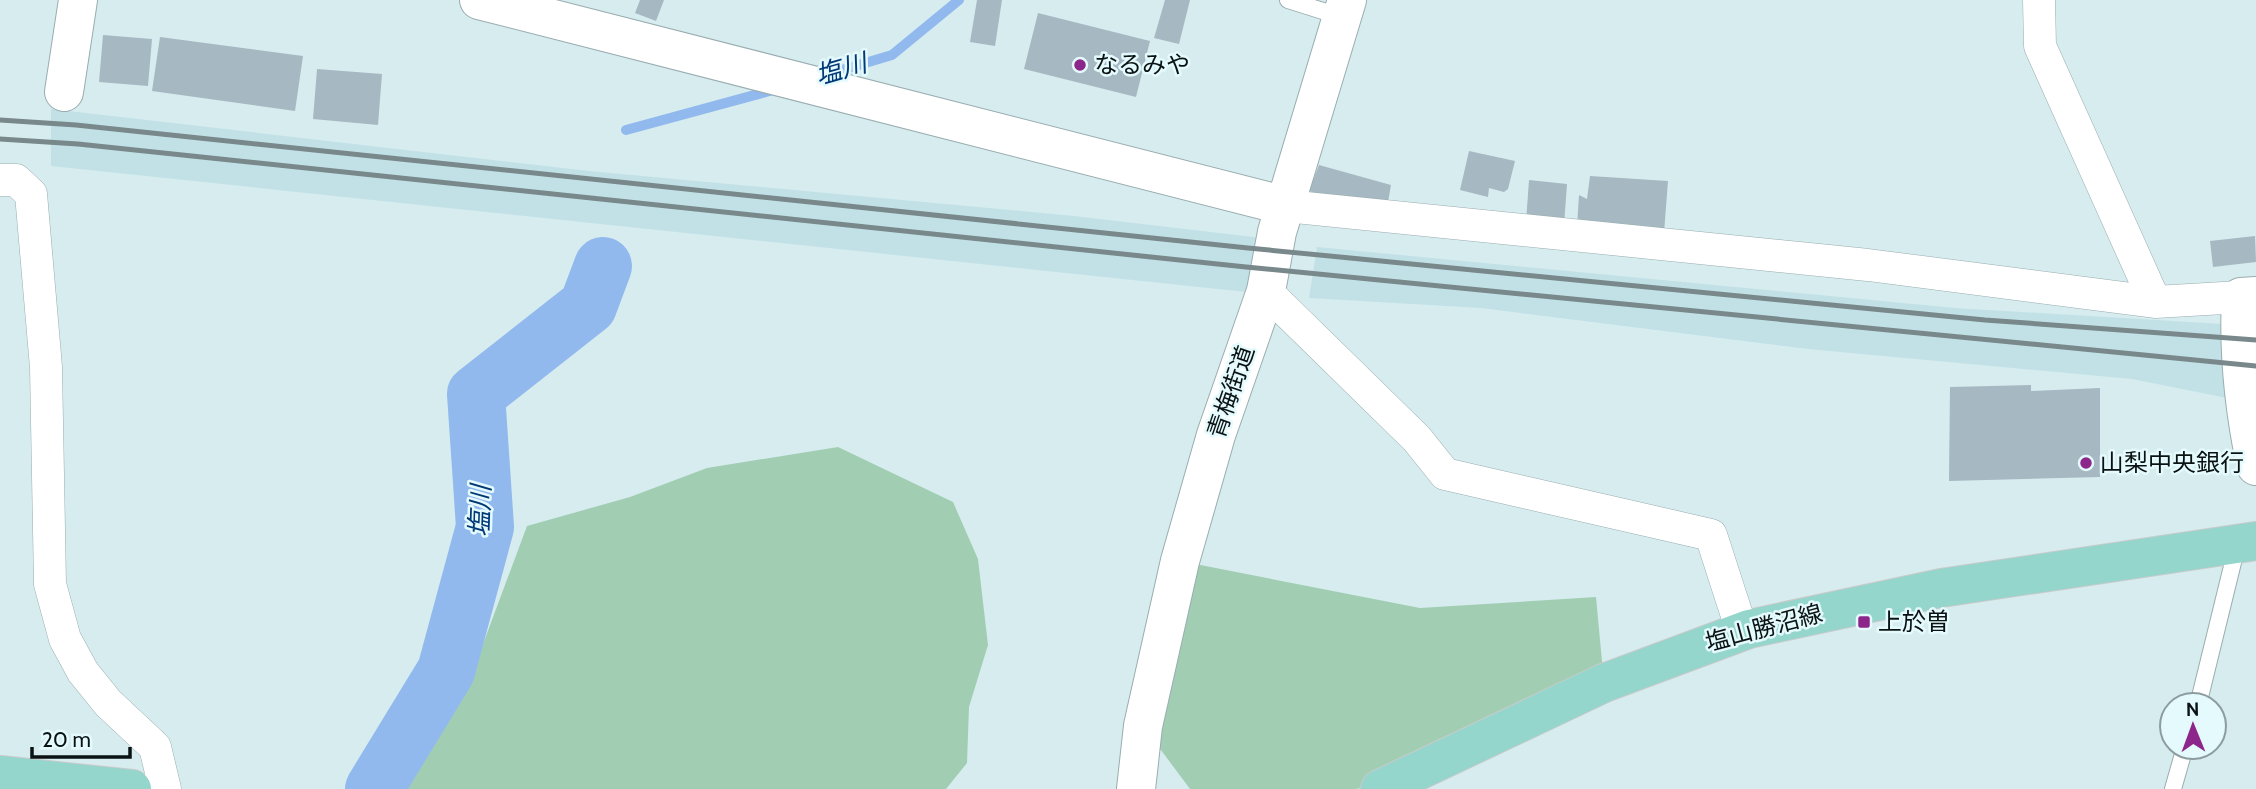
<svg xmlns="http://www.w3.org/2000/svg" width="2256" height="789" font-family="Cabin,'Noto Sans JP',sans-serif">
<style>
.built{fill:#c2e1e6}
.green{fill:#a1ceb3}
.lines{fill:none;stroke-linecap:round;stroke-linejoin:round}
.stream{stroke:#91b9ed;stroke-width:10}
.river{stroke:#91b9ed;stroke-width:58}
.building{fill:#a6b8c1}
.lane-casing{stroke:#99adb0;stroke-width:18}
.street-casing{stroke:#99adb0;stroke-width:33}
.secondary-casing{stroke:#99adb0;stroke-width:40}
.primary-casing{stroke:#c9cbcb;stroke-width:40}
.lane{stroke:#fff;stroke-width:16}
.street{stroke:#fff;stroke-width:32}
.secondary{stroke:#fff;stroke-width:38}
.primary{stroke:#94d5cc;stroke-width:38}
.rail{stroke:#79888a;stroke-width:5}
.poi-dot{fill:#8c268b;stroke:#e4fafd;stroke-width:2.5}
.labels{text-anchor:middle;stroke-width:5;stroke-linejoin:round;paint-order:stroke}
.poi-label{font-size:24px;fill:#0b1213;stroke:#e4fafd;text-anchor:start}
.street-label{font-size:24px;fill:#0b1213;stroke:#e4fafd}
.water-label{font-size:26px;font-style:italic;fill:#013875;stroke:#e4fafd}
</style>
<rect width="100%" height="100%" fill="#d7ecef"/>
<!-- built -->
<path class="built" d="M51,109L589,171L1074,216L1262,238L1256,293L51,166Z
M1317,247L1955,308L2256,326L2237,400L2132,379L1808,349L1481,308L1309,298Z"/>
<!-- green -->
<path class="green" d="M838,447L953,502L978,559L988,645L969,707L967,763L946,789H399L408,763L480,652L527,526L630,497L707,468Z
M1180,561L1420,608L1596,597L1604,683L1399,781L1356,789H1190L1143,726Z"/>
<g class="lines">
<!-- stream -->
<path class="stream" d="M825,75L892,55L959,0
M626,130L773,90"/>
<!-- river -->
<path class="river" d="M374,789L446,671L485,527L476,394L588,306L603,266"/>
</g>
<!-- building -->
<path class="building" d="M640,0H664L656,21L635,13Z
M977,0H1002L995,46L970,42Z
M1165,0H1190L1179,44L1154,38Z
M1038,13L1150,41L1136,97L1024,69Z
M103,35L152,39L148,86L99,82Z
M160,37L303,56L295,111L152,91Z
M317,69L382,74L378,125L313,119Z
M1469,151L1515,161L1508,189L1504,192L1489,188L1488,197L1460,190Z
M1319,165L1391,185L1388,202L1345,203L1309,191Z
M1590,176L1668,181L1664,233L1577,227L1579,195L1587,199Z
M1529,180L1567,184L1564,225L1526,222Z
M2255,236L2256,262L2213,267L2210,241Z
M2031,385V391L2100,388V477L1949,481L1950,387Z"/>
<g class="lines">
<!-- lane casing -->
<g class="lane-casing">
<path id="lane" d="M1288,0L1342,17
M2198,705L2237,546
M2173,789L2185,747"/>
</g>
<!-- street casing -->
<g class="street-casing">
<path id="street" d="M2039,0L2040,46L2155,302
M0,180H16L31,194L46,367L50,584L65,639L83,672L108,703L155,747L165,789
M1286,206L1868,265L2155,302L2241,297
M1264,296L1275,300L1417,439L1445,474L1711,535L1742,631"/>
</g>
<!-- secondary casing -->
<g class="secondary-casing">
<path id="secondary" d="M479,0L1286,206
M64,92L78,0
M2256,296L2241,297C2238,355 2244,409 2256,466
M1136,789L1143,726L1180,561L1216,435L1266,291L1277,232L1347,0"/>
</g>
<!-- primary casing -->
<g class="primary-casing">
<path id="primary" d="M0,775L132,789
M1380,789L1604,683L1749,629L1941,588L2256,541"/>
</g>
<!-- lane -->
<use href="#lane" class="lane"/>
<!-- street -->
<use href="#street" class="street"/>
<!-- secondary -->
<use href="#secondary" class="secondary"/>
<!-- primary -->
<use href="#primary" class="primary"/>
<!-- rail -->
<path class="rail" d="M0,120L76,125L1248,248L1985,320L2256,340
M0,139L78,144L1246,267L2256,366"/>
</g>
<!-- markers -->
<g class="poi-dot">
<circle cx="1080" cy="65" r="7"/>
<circle cx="2086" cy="463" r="7"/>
<rect x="1857" y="615" width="14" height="14" rx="3.5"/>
</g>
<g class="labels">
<!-- poi labels -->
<g class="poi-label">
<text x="1094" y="73">なるみや</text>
<text x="2100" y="471">山梨中央銀行</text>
<text x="1878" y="630">上於曽</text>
</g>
<!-- street labels -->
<g class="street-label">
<text transform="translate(1231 392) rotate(-71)" y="8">青梅街道</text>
<text transform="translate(1764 628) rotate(-15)" y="8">塩山勝沼線</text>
</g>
<!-- water labels -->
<g class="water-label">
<text transform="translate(841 69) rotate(-16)" y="9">塩川</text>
<text transform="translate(480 511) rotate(-88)" y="9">塩川</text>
</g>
</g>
<!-- north arrow -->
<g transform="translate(2193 726) rotate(359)"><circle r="33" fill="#e4fafd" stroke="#8d9d9f" stroke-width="2"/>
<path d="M0-5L12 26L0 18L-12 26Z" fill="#8c268b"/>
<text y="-10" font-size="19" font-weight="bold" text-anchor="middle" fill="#0b1213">N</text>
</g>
<!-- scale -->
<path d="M32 747v10h98v-10" fill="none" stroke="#0b1213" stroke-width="3.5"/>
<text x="42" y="747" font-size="21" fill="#0b1213" stroke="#e4fafd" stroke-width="5" paint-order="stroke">20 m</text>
</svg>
